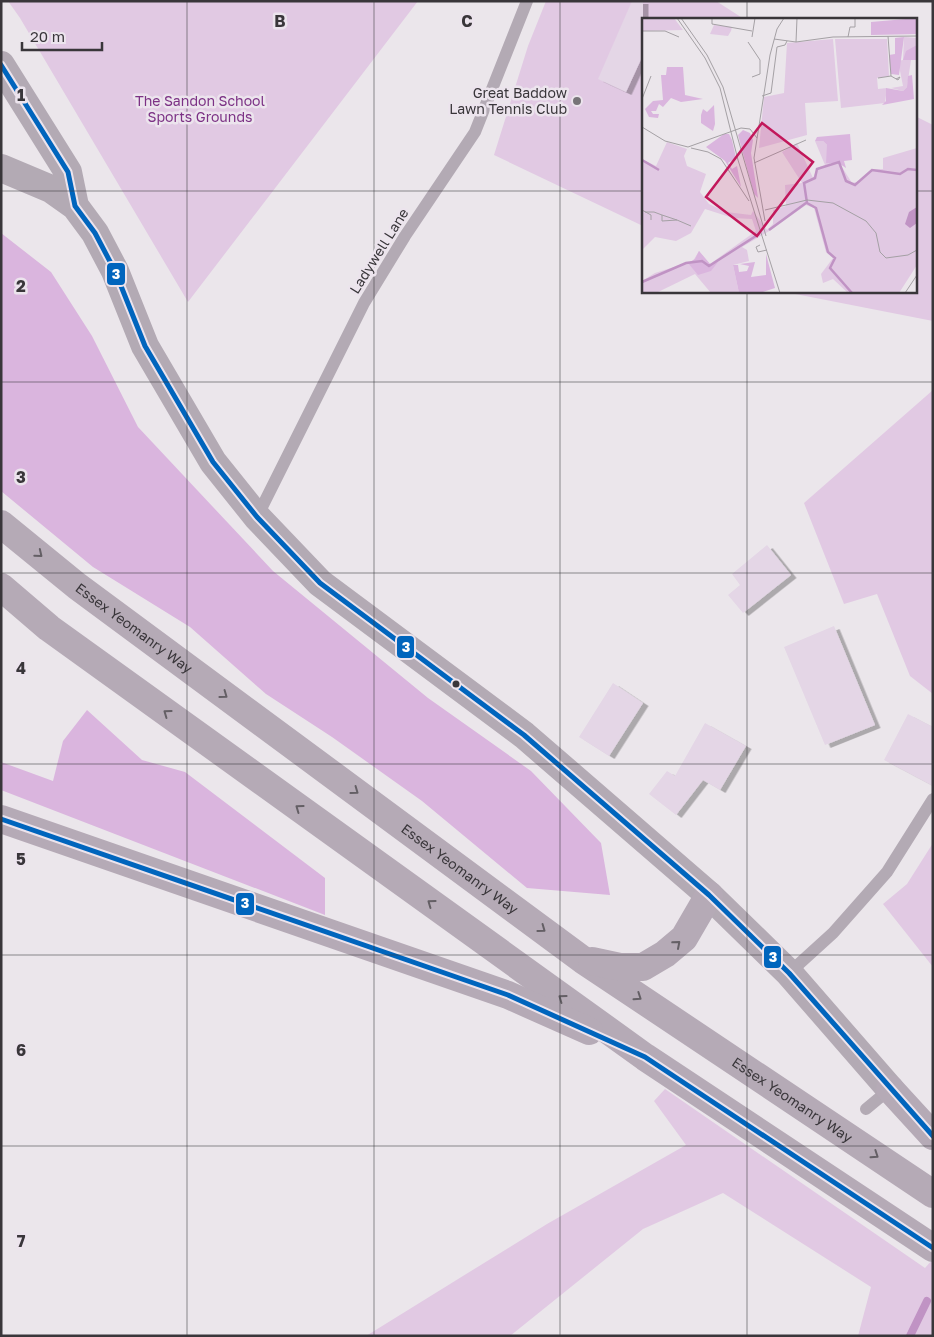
<svg xmlns="http://www.w3.org/2000/svg" width="934" height="1337" font-family="'Golos Text',sans-serif">
<style>
.green{fill:#e1c9e3}
.forest{fill:#dab5de}
.lines{fill:none;stroke-linecap:round;stroke-linejoin:round}
.stream{stroke:#c093c4;stroke-width:8}
.building{fill:#e4d6e6;filter:url(#shadow)}
.service{stroke:#b3aab4;stroke-width:12}
.tertiary{stroke:#b3aab4;stroke-width:28}
.primary{stroke:#b5aab6;stroke-width:28}
.bus-1-casing{stroke:#ece4ed;stroke-width:9}
.bus-1{stroke:#0065bd;stroke-width:5}
.oneway{stroke:#645f65}
.grid{fill:none;stroke:#39363a;stroke-width:1;stroke-opacity:0.55}
.poi-dot{fill:#777478;stroke:#ece4ed;stroke-width:2}
.bus-dot{fill:#39363a;stroke:#ece4ed;stroke-width:2}
.labels{text-anchor:middle;stroke-width:5;stroke-linejoin:round;paint-order:stroke}
.poi-label{font-size:14px;fill:#39363a;stroke:#ece4ed;text-anchor:end}
.park-label{font-size:14px;fill:#7c3185;stroke:#ece4ed}
.street-label{font-size:14px;fill:#39363a;stroke:#ece4ed}
.inset-river{fill:none;stroke:#c093c4;stroke-width:2.5}
.inset-road{fill:none;stroke:#a4a0a4;stroke-width:1}
.view{fill:#c2185b;fill-opacity:0.15;stroke:#c2185b;stroke-width:2.5}
.inset-edge{fill:none;stroke:#39363a;stroke-width:2.5}
.grid-label{font-size:16px;text-anchor:middle;font-weight:bold;fill:#39363a;stroke:#ece4ed;stroke-width:5;stroke-linejoin:round;paint-order:stroke}
.line-badge{stroke:#ece4ed;stroke-width:2}
.badge-label{font-size:14px;text-anchor:middle;font-weight:bold;fill:#fff}
</style>
<defs>
<filter id="shadow"><feDropShadow dx="5.5" dy="3" stdDeviation="0" flood-color="#0004"/></filter>
</defs>
<rect width="100%" height="100%" fill="#ebe6eb"/>
<!-- green -->
<path class="green" d="M8,1H418L188,302L20,18Z
M546,1H716L744,19H643V226L494,155L528,46Z
M915,116L933,125V321L780,291H915Z
M933,390V694L910,676L877,594L844,604L804,503Z
M933,843V967L883,904L907,884Z
M665,1089L925,1268L933,1259V1336H858L871,1287L723,1193L643,1229L510,1336H366L547,1224L686,1145L654,1101Z"/>
<!-- forest -->
<path class="forest" d="M1,233L51,272L92,336L138,427L273,571L428,698L531,771L601,843L610,895L527,888L422,801L332,737L266,694L190,627L93,567L1,491Z
M87,710L142,760L185,772L325,878V915L1,790V762L53,781L63,741Z"/>
<g class="lines">
<!-- stream -->
<path class="stream" d="M910,1336L927,1301"/>
</g>
<!-- building -->
<path class="building" d="M632,1H643V55L626,92L598,79Z
M767,545L791,575L743,613L728,595L740,585L732,574Z
M834,626L875,725L825,745L784,647Z
M613,683L643,703L609,756L579,737Z
M908,714L933,727V786L884,760Z
M705,723L746,746L720,790L703,780L676,815L649,794L667,771L675,776Z"/>
<g class="lines">
<!-- service -->
<path class="service" d="M257,517L364,303L405,236L475,132L527,1
M789,973L833,933L887,872L933,799
M866,1109L890,1089"/>
<!-- tertiary -->
<path class="tertiary" d="M1,65L68,172L75,206
M1,168L51,189L75,206L95,233L115,271L145,346L213,462L257,517L320,583L524,735L709,895L789,973L890,1089"/>
<!-- primary -->
<g class="primary">
<path id="s1" d="M1,524L77,586L583,960L933,1194"/>
<path d="M1,587L49,628L645,1057L933,1248"/>
<path d="M1,819L508,995L589,1031"/>
<path d="M592,961L620,967H643L665,954L684,938L709,895"/>
<path d="M890,1089L933,1136"/>
</g>
<!-- bus-1 casing -->
<g class="bus-1-casing">
<path id="bus-1" d="M1,65L68,172L75,206L95,233L115,271L145,346L213,462L257,517L320,583L524,735L709,895L789,973L933,1136
M1,819L508,995L645,1057L933,1248"/>
</g>
<!-- bus-1 -->
<use href="#bus-1" class="bus-1"/>
</g>
<!-- one-way arrows -->
<defs><path id="oneway-chevron" d="M-2-3.5L2.5 0L-2 3.5" fill="none" stroke-width="1.6" stroke-linecap="round" stroke-linejoin="round" transform="scale(1.25)"/></defs>
<g class="oneway">
<use href="#oneway-chevron" transform="translate(39 554) rotate(39)"/>
<use href="#oneway-chevron" transform="translate(224 695) rotate(36)"/>
<use href="#oneway-chevron" transform="translate(167 713) rotate(-144)"/>
<use href="#oneway-chevron" transform="translate(355 791) rotate(36)"/>
<use href="#oneway-chevron" transform="translate(299 808) rotate(-144)"/>
<use href="#oneway-chevron" transform="translate(431 903) rotate(-144)"/>
<use href="#oneway-chevron" transform="translate(542 929) rotate(36)"/>
<use href="#oneway-chevron" transform="translate(677 944) rotate(-41)"/>
<use href="#oneway-chevron" transform="translate(638 997) rotate(34)"/>
<use href="#oneway-chevron" transform="translate(562 998) rotate(-144)"/>
<use href="#oneway-chevron" transform="translate(875 1155) rotate(34)"/>
</g>
<!-- grid -->
<path class="grid" d="M187,1V1336M374,1V1336M560,1V1336M747,1V19M1,191H643M915,191H933M747,291V1336M1,382H933M1,573H933M1,764H933M1,955H933M1,1146H933"/>
<!-- markers -->
<circle class="poi-dot" cx="577" cy="101" r="5"/>
<circle class="bus-dot" cx="456" cy="684" r="4.5"/>
<g class="labels">
<!-- poi labels -->
<g class="poi-label">
<text x="567" y="98">Great Baddow<tspan x="567" dy="16">Lawn Tennis Club</tspan></text>
</g>
<!-- park labels -->
<g class="park-label">
<text x="200" y="106">The Sandon School<tspan x="200" dy="16">Sports Grounds</tspan></text>
</g>
<!-- street labels -->
<g class="street-label">
<text transform="translate(379 251) rotate(-58)" y="5">Ladywell Lane</text>
<text dy="5" stroke="none"><textPath href="#s1" startOffset="169">Essex Yeomanry Way</textPath></text>
<text dy="5" stroke="none"><textPath href="#s1" startOffset="574">Essex Yeomanry Way</textPath></text>
<text dy="5" stroke="none"><textPath href="#s1" startOffset="979">Essex Yeomanry Way</textPath></text>
</g>
</g>
<!-- overview -->
<g transform="translate(642 18)">
<rect width="275" height="275" fill="#ebe6eb"/>
<path d="M0,0H32L41,12L0,13ZM72,7L90,9L89,13L86,18L68,16ZM262,19L275,20V42H269L265,69L261,73L249,70L261,68L256,43L261,42ZM191,21L196,83L163,85L165,117L117,130L122,79L142,75L145,25ZM193,21H245L247,58L235,60L236,71L245,70L243,85L199,90ZM173,123H181L185,127L188,146H198L210,165L219,163L231,151H241V140L275,130V247L257,275H206L191,261L181,265L179,256L191,240L184,234L172,190L164,187L129,212L100,229L105,232L107,243L91,247L97,275H69L53,256L14,275H0V263L13,255L51,243L57,233L68,246L114,213L110,201L91,200L63,191L49,215L34,223L13,219L0,232V141L14,148L25,124L45,131L42,138L45,148L64,156L58,174L67,186L84,194L109,197L111,193L125,212L131,206V192L144,188L143,167L160,165L140,134L155,125L171,160L175,150L183,147Z" fill="#e1c9e3"/>
<path d="M275,0V16L229,17V4ZM262,19L257,57L249,56L247,37L253,36V20ZM275,27V42H261L264,33ZM25,49H41L43,77L61,81L39,84L29,80L21,89L17,86L14,93H9L11,96H17L16,100L7,99L3,91L11,83L21,82L19,57H24ZM270,57L272,81L240,87L244,83V70L261,73L265,69L266,58ZM72,87L73,106L71,113L59,105V97L61,91L65,94ZM101,112L108,115L111,122L109,135L116,180L112,176L96,117ZM82,116H87L90,122L94,140L86,145L90,151L95,148L99,169L83,143L64,129ZM208,116L210,142L202,143L204,150L198,146L184,145L185,127L181,123H173L175,119ZM57,233L68,246L76,244L69,253L56,257L46,245L53,241ZM124,236L133,270L118,275H97L91,247H96L97,254L105,253L107,248L98,246L113,244L109,259L124,257Z" fill="#dab5de"/>
<path d="M275,189V205L268,210L263,206L267,194Z" fill="#c093c4"/>
<path class="inset-river" d="M0,142L17,152M127,212L164,185M0,264L44,245L60,243L67,248L117,216M210,275L188,250L193,240L186,234L174,190L165,185L162,165L173,160L175,151L197,144L204,163L213,167L230,152L258,156L266,151L275,152"/>
<path class="inset-road" d="M35,0L63,40L78,70L96,142L138,275M39,0L65,37L81,69L124,218M70,0V6L110,13M0,13H23L37,19M110,19L113,0M206,19L208,9H213V0M132,21L154,24L191,19L275,18M106,24L118,42V56L110,59M154,24L155,0M249,58L256,62L258,59L254,61M236,60L249,58L246,18M120,78L129,75L135,29L143,27L145,23M0,81L9,58M0,109L23,123L46,129L99,110L108,111L115,120M49,130L66,134M66,134L79,141L107,183M112,145L164,122M0,192L9,197V202M123,192L165,182L191,185L224,203L234,215L238,234L244,240L266,237L275,232M3,194H12L20,197L35,202L20,203V197M35,202L49,208M123,203L112,140L128,37L135,11L142,0M118,227L114,229L116,234L125,232M263,275L275,257"/>
<path class="view" d="M120,105L171,144L115,218L64,179Z"/>
<rect width="275" height="275" class="inset-edge"/>
</g>
<g class="grid-label">
<text x="280" y="27">B</text>
<text x="467" y="27">C</text>
<text x="21" y="101">1</text>
<text x="21" y="292">2</text>
<text x="21" y="483">3</text>
<text x="21" y="674">4</text>
<text x="21" y="865">5</text>
<text x="21" y="1056">6</text>
<text x="21" y="1247">7</text>
</g>
<g class="line-badge">
<rect x="106" y="262" width="20" height="24" rx="5" fill="#0065bd"/>
<rect x="396" y="635" width="19" height="24" rx="5" fill="#0065bd"/>
<rect x="235" y="892" width="20" height="24" rx="5" fill="#0065bd"/>
<rect x="763" y="945" width="19" height="24" rx="5" fill="#0065bd"/>
</g>
<g class="badge-label">
<text x="116" y="279">3</text>
<text x="406" y="652">3</text>
<text x="245" y="908">3</text>
<text x="773" y="962">3</text>
</g>
<!-- border -->
<rect width="934" height="1337" fill="none" stroke="#39363a" stroke-width="5"/>
<!-- scale -->
<path d="M22 42v8h80v-8" fill="none" stroke="#39363a" stroke-width="2.5"/>
<text x="30" y="42" font-size="15" fill="#39363a" stroke="#ece4ed" stroke-width="4" paint-order="stroke">20 m</text>
</svg>
